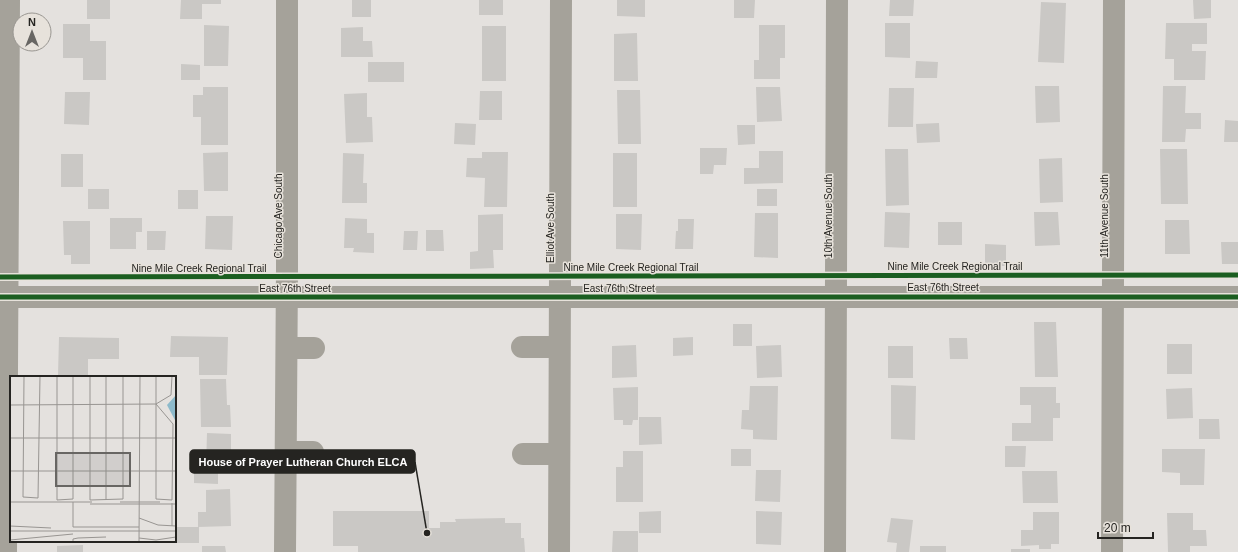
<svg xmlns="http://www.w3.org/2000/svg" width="1238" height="552" font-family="Helvetica,sans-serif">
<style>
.building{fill:#cac8c5}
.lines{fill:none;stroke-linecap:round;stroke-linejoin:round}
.minor{stroke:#a5a29a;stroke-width:22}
.cycleway-casing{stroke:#e7e2db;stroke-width:8}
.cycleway{stroke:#1b5e20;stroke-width:5}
.labels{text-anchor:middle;stroke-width:3;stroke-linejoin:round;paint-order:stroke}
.street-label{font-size:10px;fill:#252421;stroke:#e7e2db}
.inset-road{fill:none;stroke:#989592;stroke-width:1}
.view{fill:#686663;fill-opacity:0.15;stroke:#686663;stroke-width:2}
.inset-edge{fill:none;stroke:#252421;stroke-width:2}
.leader{fill:none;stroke:#252421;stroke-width:1.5}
.callout-dot{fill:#252421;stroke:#e7e2db;stroke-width:1.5}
.callout{fill:#252421;stroke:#252421;stroke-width:1.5}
.callout-label{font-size:11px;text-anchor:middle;font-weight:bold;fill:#fff}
</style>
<rect width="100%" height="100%" fill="#e4e1de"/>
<!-- building -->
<path class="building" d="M87,0H110V19H87Z
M181,0H221V4H202V19H180Z
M352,0H371V17H352Z
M479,0H503V15H479Z
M617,0H645V17L617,16Z
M734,0H755L754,18H734Z
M890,0H914L913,16H889Z
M1193,0H1211V18L1194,19Z
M1041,2L1066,3L1064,63L1038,62Z
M885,23H910V58L885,57Z
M1166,23H1207V44H1192V51H1206L1205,80H1174V59H1165Z
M63,24H90V41H106V80H83V58H63Z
M204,25L229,26L228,66H204Z
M759,25H785V58H780V79H754V60H759Z
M482,26H506V81H482Z
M363,27V41H372L373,57H341V28Z
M637,33L638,81H614V34Z
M916,61L938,62L937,78H915Z
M368,62H404V82H368Z
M181,64L200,65V80H181Z
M1035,86H1059L1060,122L1036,123Z
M1163,86H1186L1185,113H1201V129H1186L1185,142H1162Z
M203,87H228V145H201V117H193V95H203Z
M756,87H780L782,121L757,122Z
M889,88H914L913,127H888Z
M617,90H640L641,144H618Z
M480,91H502V120H479Z
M65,92H90L89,125L64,124Z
M367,93V117H372L373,142L346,143L344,94Z
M1225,120L1238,121V142H1224Z
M455,123L476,124L475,145L454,144Z
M939,123L940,142L917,143L916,124Z
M737,125H755V144L738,145Z
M700,148H727L726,165H714L713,174H700Z
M885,149H908L909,205L886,206Z
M1160,149H1187L1188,204H1161Z
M759,151H783V183L744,184V168H759Z
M228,152V191H204L203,153Z
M482,152H508L507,207H484L485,178L466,177L467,158H482Z
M343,153L364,154L363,183H367V203H342Z
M613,153H637V207H613Z
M61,154H83V187H61Z
M1062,158L1063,202L1040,203L1039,159Z
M88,189H109V209H88Z
M757,189H777V206H757Z
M178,190H198V209H178Z
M885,212L910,213L909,248L884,247Z
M1034,212H1058L1060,245L1035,246Z
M755,213H778V258L754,257Z
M503,214V250H493L494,268L470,269V252L478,251V215Z
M616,214H642L641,250L616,249Z
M206,216H233L232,250L205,249Z
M110,218H142V232H136V249H110Z
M345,218L367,219V233H374V253L353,252L354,248H344Z
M678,219H694L693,249H675L676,231H678Z
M1165,220H1189L1190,254H1165Z
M63,221H90V264H71V255H64Z
M938,222H962V245H938Z
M426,230H443L444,251H426Z
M147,231H166L165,250H147Z
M404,231H418L417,250H403Z
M1221,242H1238V264H1222Z
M985,244L1006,245V266H985Z
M1034,322H1056L1058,377H1035Z
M733,324H752V346H733Z
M171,336L228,337L227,375H199V357H170Z
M59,337L119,338V359H88V375H58Z
M693,337V355L673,356V338Z
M949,338H967L968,359H950Z
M1167,344H1192V374H1167Z
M636,345L637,377L612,378V346Z
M781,345L782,377L757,378L756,346Z
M888,346H913V378H888Z
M200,379H226L227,405H230L231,427H201Z
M891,385L916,386L915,440L891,439Z
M750,386H778L777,440L753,439V430L741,429L742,410H749Z
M638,387V420H633L632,425H623V420H614L613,388Z
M1020,387H1056V403H1060V418H1053V441H1012V423H1031V405H1020Z
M1192,388L1193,418L1167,419L1166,389Z
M639,417H661L662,444L639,445Z
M1199,419H1219L1220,439H1199Z
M207,433L231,434V472H218V484L194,483V467H206Z
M1005,446H1026L1025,467H1005Z
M731,449H751V466H731Z
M1162,449H1205L1204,485H1180V473L1162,472Z
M623,451H643V502H616V467H623Z
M756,470H781L780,502L755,501Z
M1022,471H1057L1058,503H1023Z
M230,489L231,526L198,527V512H206V490Z
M333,511H429V528H440V522H456L455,519L505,518V523H521V538H524L525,552H358V546H333Z
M661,511V533H639V512Z
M756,511L782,512L781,545L756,544Z
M1033,512H1059V544H1051V549H1039V545L1021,546V530H1033Z
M1167,513H1193V530H1206L1207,546H1190V552H1168Z
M891,518L913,520L909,552H896L897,543L887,542Z
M177,527H199V543H177Z
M613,531H638V552H612Z
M83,545V552H57V546Z
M202,546H225L226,552H202Z
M920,546H946V552H920Z
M1011,549H1030V552H1011Z"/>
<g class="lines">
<!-- minor -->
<path class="minor" d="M0,297H1238
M522,347H559
M287,348H314
M286,452H313
M523,454H559
M6,552L9,0
M285,552L287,269V0
M559,552L561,0
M835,552L837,0
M1112,552L1114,0"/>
<!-- cycleway casing -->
<g class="cycleway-casing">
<path id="cycleway" d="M0,277L1238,275
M0,297H1238"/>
</g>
<!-- cycleway -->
<use href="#cycleway" class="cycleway"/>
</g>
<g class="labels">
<!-- street labels -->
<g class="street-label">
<text transform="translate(278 216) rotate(-90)" y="4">Chicago Ave South</text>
<text transform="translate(828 216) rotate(-90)" y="4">10th Avenue South</text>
<text transform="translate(1104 216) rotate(-90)" y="4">11th Avenue South</text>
<text transform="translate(550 228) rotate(-90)" y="4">Elliot Ave South</text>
<text x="955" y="270">Nine Mile Creek Regional Trail</text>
<text x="631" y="271">Nine Mile Creek Regional Trail</text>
<text x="199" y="272">Nine Mile Creek Regional Trail</text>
<text x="943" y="291">East 76th Street</text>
<text x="295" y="292">East 76th Street</text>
<text x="619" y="292">East 76th Street</text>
</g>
</g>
<!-- overview -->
<g transform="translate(10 376)">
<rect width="166" height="166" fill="#e4e1de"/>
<path d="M166,19V46L157,29Z" fill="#8dbacb"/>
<path class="inset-road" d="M14,0L13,121L28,122L30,0M47,0V124L63,123V0M80,0V124L113,123V0M146,28L163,48L162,124L146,123V0M0,29L146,28L161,19L162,0M0,62H166M0,95H166M96,124V0M0,126H82M63,126V151H129M110,126H150M80,128H166M129,142L148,149L166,150M0,150L41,152M162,150V127M0,155H166M129,162L146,164L166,161M0,164L63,158M63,166V163L68,162L96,161M129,166L130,0"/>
<path class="view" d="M46,77H120V110H46Z"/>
<rect width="166" height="166" class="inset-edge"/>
</g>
<!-- callouts -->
<path class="leader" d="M427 533L415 462"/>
<circle class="callout-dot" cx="427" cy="533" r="4"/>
<rect class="callout" x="190" y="450" width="225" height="23" rx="4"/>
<g class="callout-label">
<text x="303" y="466">House of Prayer Lutheran Church ELCA</text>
</g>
<!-- north arrow -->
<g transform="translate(32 32)"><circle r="19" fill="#e7e2db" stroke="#999691"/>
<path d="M0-3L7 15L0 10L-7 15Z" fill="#686663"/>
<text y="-6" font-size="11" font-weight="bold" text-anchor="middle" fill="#252421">N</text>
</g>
<!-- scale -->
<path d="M1098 532v6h55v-6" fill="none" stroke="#252421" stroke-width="2"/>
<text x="1104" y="532" font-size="12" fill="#252421" stroke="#e7e2db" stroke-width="3" paint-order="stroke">20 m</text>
</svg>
